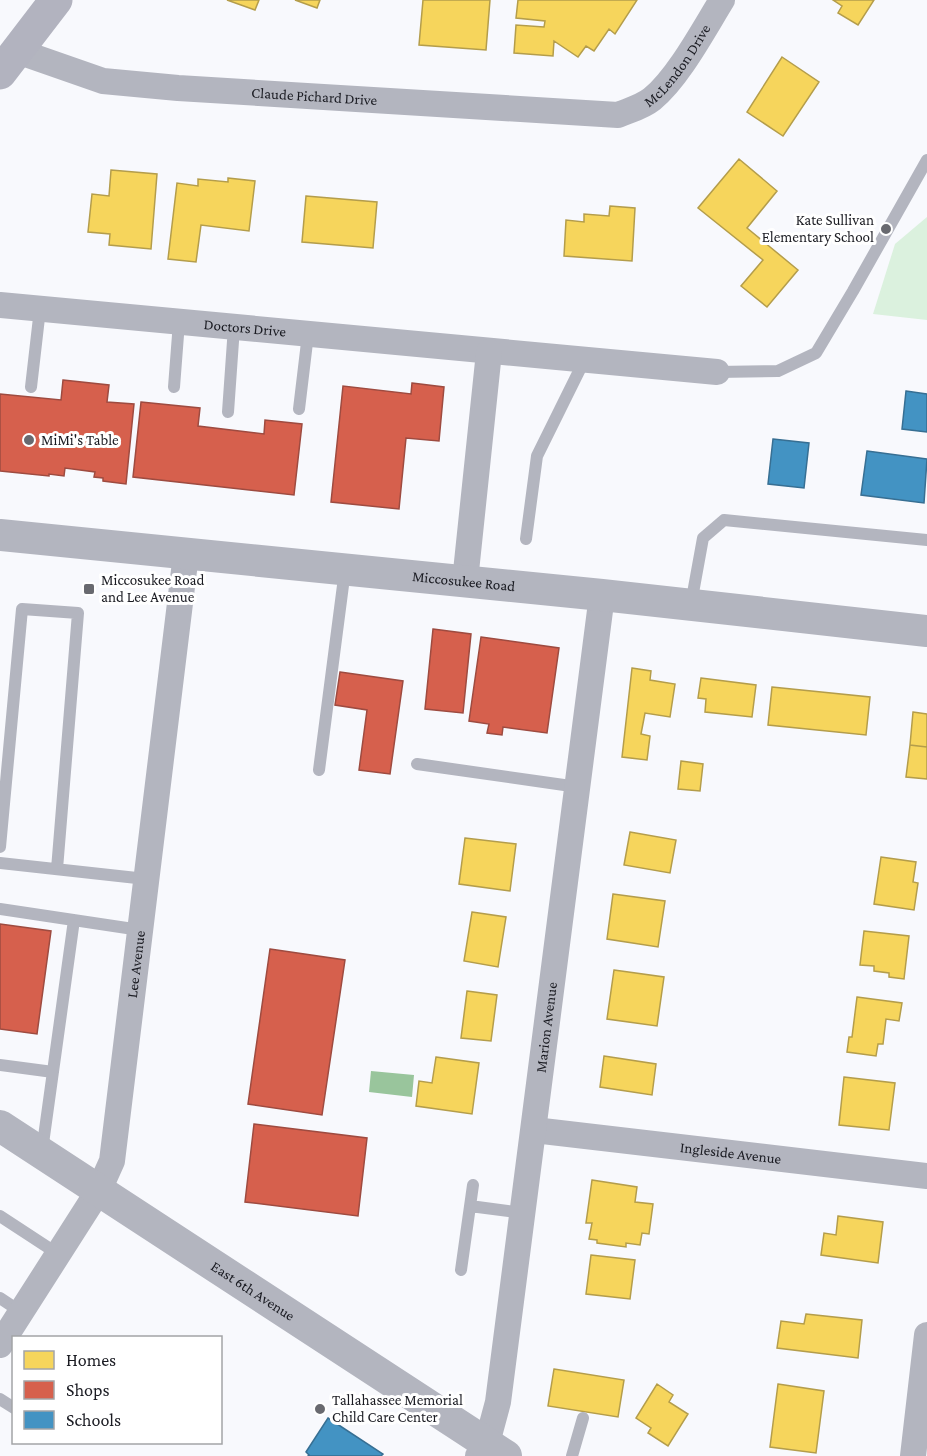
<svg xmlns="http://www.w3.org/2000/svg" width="927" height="1456" font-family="'Crimson Pro',serif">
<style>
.green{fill:#dbf1de}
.water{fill:#99c59c}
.homes{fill:#f6d55c;stroke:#b49d4b;stroke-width:1.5}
.shops{fill:#d6604d;stroke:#9e4b40;stroke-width:1.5}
.schools{fill:#4393c3;stroke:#376f93;stroke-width:1.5}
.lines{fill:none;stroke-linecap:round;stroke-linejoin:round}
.service{stroke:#b3b5bf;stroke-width:12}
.minor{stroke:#b3b5bf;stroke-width:26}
.tertiary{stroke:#b3b5bf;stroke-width:32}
.secondary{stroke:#b2b3bf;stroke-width:33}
.poi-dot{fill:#68696f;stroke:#fff;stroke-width:2}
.labels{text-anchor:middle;stroke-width:6;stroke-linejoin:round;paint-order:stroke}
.street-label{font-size:15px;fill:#1a1b22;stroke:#fff}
.poi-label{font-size:15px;fill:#1a1b22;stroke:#fff;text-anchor:start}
</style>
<rect width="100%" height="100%" fill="#f8f9fd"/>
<!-- green -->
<path class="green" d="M927,217V320L873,314L895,244Z"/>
<!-- water -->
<path class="water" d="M371,1071L414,1075L412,1097L369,1092Z"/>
<!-- homes -->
<path class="homes" d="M227,0H259L255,10Z
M295,0H320L317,8Z
M423,0H490L486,50L419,45Z
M518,0H637L615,34L609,29L594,51L586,46L578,57L554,41L553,56L514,53L516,25L544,27L545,21L516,18Z
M833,0H874L858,25L838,13L842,6Z
M782,57L819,82L783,136L747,112Z
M739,159L777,191L747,228L798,270L767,307L741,286L763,260L698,208Z
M111,170L157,174L151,249L109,245L110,234L88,232L92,194L109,196Z
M228,178L255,181L249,231L201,225L196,262L168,259L177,183L198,186V179L228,182Z
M306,196L377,202L373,248L302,242Z
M610,206L635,208L632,261L564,256L566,220L584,222V214L609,216Z
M632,668L651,671L650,680L675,684L670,717L645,713L641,734L650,736L647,760L622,757Z
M701,678L756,685L752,717L705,712L706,699L698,698Z
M772,687L870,697L866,735L768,725Z
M913,712L927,714V747L910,745Z
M910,745L927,747V779L906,777Z
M681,761L703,764L700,791L678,789Z
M630,832L676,840L670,873L624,865Z
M465,838L516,844L510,891L459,884Z
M881,857L916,862L913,882L918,883L914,910L874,904Z
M613,894L665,901L658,947L607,939Z
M472,912L506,917L498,967L464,961Z
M864,931L909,936L904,979L889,977V973L874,971V966L860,965Z
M614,970L664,977L657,1026L607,1019Z
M467,991L497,995L491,1041L461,1038Z
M857,997L902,1003L899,1021L886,1019L883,1044H878L876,1056L847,1052L849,1037H852Z
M604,1056L656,1064L652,1095L600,1087Z
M436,1057L479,1063L472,1114L416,1106L419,1081L432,1083Z
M844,1077L895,1083L889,1130L839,1125Z
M592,1180L637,1187L635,1202L653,1204L649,1234L642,1233L640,1245L626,1243V1247L597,1243V1240L589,1239L592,1223H586Z
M838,1216L883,1222L878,1263L821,1255L824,1233L836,1235Z
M591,1255L635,1260L630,1299L586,1294Z
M806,1314L862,1320L858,1358L777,1348L781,1321L804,1324Z
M554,1369L624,1380L618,1417L548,1406Z
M657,1384L673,1395L669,1402L688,1414L668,1446L648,1433L651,1428L636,1418Z
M778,1384L824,1391L816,1453L770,1447Z"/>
<!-- shops -->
<path class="shops" d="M63,380L109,385L107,402L134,404L126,484L103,481V478L94,477L95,472L65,468L64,476L49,474V476L0,471V394L61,400Z
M412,383L444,387L439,441L406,438L399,509L331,502L343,386L411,394Z
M141,402L200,408L198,426L264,434L265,420L302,424L294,495L133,477Z
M433,629L471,634L463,713L425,709Z
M481,637L559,648L547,733L503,727L502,735L487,733L489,724L469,721Z
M340,672L403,681L390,774L359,770L367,710L335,705Z
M0,924L51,931L37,1034L0,1029Z
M270,949L345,960L322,1115L248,1104Z
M254,1124L367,1138L358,1216L245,1202Z"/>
<!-- schools -->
<path class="schools" d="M906,391L927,394V432L902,429Z
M773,439L809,443L804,488L768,484Z
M867,451L927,459L924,503L861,495Z
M328,1418L383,1454L381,1456H308L309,1455L306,1452Z"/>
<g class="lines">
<!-- service -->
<path class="service" d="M717,372L778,371L816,353L853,291L927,160
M31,387L40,309
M174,387L179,322
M299,409L308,334
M228,412L234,327
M526,539L537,456L584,361
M691,604L703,538L724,520L927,540
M417,764L578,787
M319,770L345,570
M0,847L22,609L78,613L57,869
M0,863L146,879
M0,909L140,930
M0,1065L53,1072
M42,1151L74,920
M470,1206L523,1213
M0,1216L58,1254
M461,1270L473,1185
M0,1298L21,1312
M0,1399L14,1408
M572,1456L583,1418"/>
<!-- minor -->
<g class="minor">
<path id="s1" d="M17,51L103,81L178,88L618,115C630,110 642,107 652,99C678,78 704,29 722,0"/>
<path id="s2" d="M0,305L717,372"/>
<path d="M465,581L489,352"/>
<path id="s3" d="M534,1130L927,1176"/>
<path id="s4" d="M0,1345L99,1190L112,1161L186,554"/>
<path id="s5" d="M478,1456L487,1443L498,1402L602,595"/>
<path d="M913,1456L927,1335"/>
</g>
<!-- tertiary -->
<g class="tertiary">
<path id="s6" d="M0,535L602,595L927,631"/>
<path id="s7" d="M0,1126L506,1456"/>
</g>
<!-- secondary -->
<path class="secondary" d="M0,73L56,0"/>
</g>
<!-- markers -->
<g class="poi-dot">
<circle cx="886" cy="229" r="6"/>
<circle cx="29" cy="440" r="6"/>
<rect x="83" y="583" width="12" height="12" rx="3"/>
<circle cx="320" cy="1409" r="6"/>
</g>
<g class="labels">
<!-- street labels -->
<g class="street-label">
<text dy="5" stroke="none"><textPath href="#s1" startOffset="687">McLendon Drive</textPath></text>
<text dy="5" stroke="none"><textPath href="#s1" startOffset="303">Claude Pichard Drive</textPath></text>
<text dy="5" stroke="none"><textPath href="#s2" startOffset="246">Doctors Drive</textPath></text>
<text dy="5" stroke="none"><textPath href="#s6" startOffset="466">Miccosukee Road</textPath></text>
<text dy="5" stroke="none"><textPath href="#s4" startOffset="414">Lee Avenue</textPath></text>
<text dy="5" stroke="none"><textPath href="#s5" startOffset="436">Marion Avenue</textPath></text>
<text dy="5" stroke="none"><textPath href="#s3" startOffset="198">Ingleside Avenue</textPath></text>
<text dy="5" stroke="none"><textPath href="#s7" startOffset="302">East 6th Avenue</textPath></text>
</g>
<!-- poi labels -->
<g class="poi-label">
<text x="874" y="225" text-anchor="end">Kate Sullivan<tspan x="874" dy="17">Elementary School</tspan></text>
<text x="41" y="445">MiMi's Table</text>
<text x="101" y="585">Miccosukee Road<tspan x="101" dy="17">and Lee Avenue</tspan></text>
<text x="332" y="1405">Tallahassee Memorial<tspan x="332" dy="17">Child Care Center</tspan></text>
</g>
</g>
<!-- legend -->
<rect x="12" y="1336" width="210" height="108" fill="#ffffff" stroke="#a3a4a7" stroke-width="1.5"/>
<rect x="24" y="1351" width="30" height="18" fill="#f6d55c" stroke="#a3a4a7" stroke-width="1.5"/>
<text x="66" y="1366" font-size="18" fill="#1a1b22">Homes</text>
<rect x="24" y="1381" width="30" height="18" fill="#d6604d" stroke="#a3a4a7" stroke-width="1.5"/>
<text x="66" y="1396" font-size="18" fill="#1a1b22">Shops</text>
<rect x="24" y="1411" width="30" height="18" fill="#4393c3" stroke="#a3a4a7" stroke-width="1.5"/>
<text x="66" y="1426" font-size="18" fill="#1a1b22">Schools</text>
</svg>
